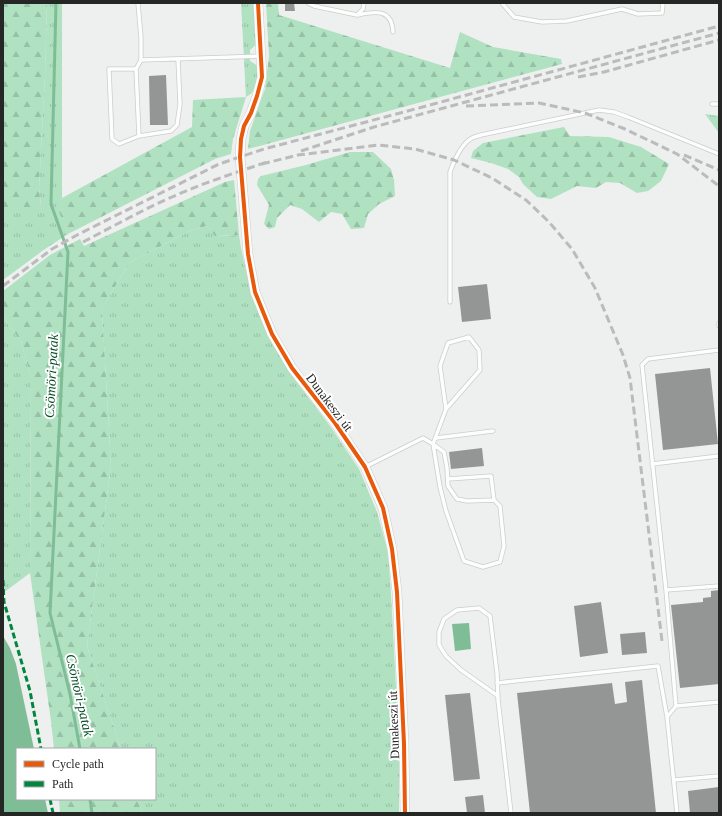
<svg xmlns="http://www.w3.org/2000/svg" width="722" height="816" font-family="'Times New Roman',serif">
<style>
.grass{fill:url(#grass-tufts)}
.forest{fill:url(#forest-firs)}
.water{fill:#7fbd96}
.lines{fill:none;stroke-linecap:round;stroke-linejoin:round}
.stream{stroke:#7fbd96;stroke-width:3}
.building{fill:#949695}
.service-casing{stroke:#cbcdcb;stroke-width:5}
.tertiary-casing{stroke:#cbcdcb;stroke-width:10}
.service{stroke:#fcfdfc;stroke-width:3.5}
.tertiary{stroke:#fcfdfc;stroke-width:9}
.rail{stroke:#bbb;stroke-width:3;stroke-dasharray:8 4;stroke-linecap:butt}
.quiet{stroke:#00873e;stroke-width:3;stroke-dasharray:6 3;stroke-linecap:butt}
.cycleway-casing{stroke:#fff;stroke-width:6}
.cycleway{stroke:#e8590c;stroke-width:4}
.labels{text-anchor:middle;stroke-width:4;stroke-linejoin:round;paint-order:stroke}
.street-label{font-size:13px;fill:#252725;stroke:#fff}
.water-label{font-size:14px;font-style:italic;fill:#084c28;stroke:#fff}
</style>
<defs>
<pattern id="grass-tufts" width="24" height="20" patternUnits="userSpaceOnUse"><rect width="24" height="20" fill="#b0e1c1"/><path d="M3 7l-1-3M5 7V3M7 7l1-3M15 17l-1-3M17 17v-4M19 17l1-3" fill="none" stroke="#97c1a6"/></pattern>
<pattern id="forest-firs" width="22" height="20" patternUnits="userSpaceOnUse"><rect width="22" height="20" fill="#b0e1c1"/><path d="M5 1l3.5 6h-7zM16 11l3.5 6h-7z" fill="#97c1a6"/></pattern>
</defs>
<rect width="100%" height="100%" fill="#edf0ee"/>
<!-- grass -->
<path class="grass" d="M47,3H62V198L59,209L68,234L45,249L3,280V207L41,206L39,188L45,76Z
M241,3H256L257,44L250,50V61L255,64L259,69V78L252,93L246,97Z
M705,114L719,116V133Z
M206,226L216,236L239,235L241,248L251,293L269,336L289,372L330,426L359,469L377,512L388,552L391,594L399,743V813H143L140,807L137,799H155V749H121L87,646L111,466L102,309L129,263L187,232Z
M3,316L21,342L31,377L30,573L3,593Z"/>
<!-- forest -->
<path class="forest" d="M3,3H47L45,76L39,188L41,207H3Z
M266,3H278L279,15L450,68L460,32L493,47L561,59L562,64L248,149L250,131L265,89L269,56Z
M246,97L233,139L231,154L215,159L68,234L58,209L62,198L192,127L193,100Z
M564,127L570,136L609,137L641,147L669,164L661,181L648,191L637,193L620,183L606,182L596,188L577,186L551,199L537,197L523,184L519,177L508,169L491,163L471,158L473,151L483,143Z
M350,152H373L391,169L394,180L395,196L379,204L368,214L364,228L351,229L342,214L331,212L319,222L302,209L290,205L277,218L275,227L269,229L264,224L269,205L257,185L258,179L261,176L306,165Z
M234,180L239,235L215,236L206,226L187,232L129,263L102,309L111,466L87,646L121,749H54L51,721L30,573L31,377L21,342L3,316V291L50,255L80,239L84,246L225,182Z
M59,799H137L140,807L143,813H60Z"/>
<!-- water -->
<path class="water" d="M469,623L471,649L455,651L452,624Z
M3,636L10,648L16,664L34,749H17V799H45L48,813H3Z"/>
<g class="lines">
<!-- stream -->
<path class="stream" d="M56,3L51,204L68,252L50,613L70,694L80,749
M90,799L92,813"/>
</g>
<!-- building -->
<path class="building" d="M285,3H294L295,11H285Z
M166,75L168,125H150L149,76Z
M487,284L491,319L462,322L458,287Z
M710,368L718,444L663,450L655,374Z
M482,448L484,466L451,469L449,452Z
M719,590V684L680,688L671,605L703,602V598L711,597V591Z
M601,602L608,653L580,657L574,606Z
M645,632L647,653L622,655L620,634Z
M642,680L656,813H530L517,693L612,683L615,704L627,702L625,682Z
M470,693L480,779L454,781L445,695Z
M719,787V813H690L688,791Z
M483,795L485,813H467L465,797Z"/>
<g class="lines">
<!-- service casing -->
<g class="service-casing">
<path id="service" d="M308,3L314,6L357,15L363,9L364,3
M502,3L514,17L542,22L567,21L622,9L638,14L662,13L663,3
M358,15C376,11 392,9 393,32
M141,60L260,56
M136,69H109L112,139L119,144L139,136L136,69L141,60V38L138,3
M712,104H719
M139,136L171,131L177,125L180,104L178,59
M450,302V172C454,161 461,144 472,138C474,137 478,136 481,135L599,110L614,112L628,117L719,154
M719,323V326
M436,438L493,431
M652,464L719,456
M365,467L423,438L433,444L440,487L446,511L464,561L483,567L500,562L504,546L500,506L494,500L467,501L457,499L448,486L447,468L444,452L433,444L446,409L440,366L448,343L469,337L479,350L480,370L446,409
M448,479L491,476L494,500
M666,590L719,586
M497,683L658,666L667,717
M498,696L461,670L446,656L439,645V632L444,619L457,610L479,608L490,616L497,673L498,700L511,813
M676,706L719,702
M674,780L719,776
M677,813L667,717L676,706L666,590L642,365L648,359L719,350"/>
</g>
<!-- tertiary casing -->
<g class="tertiary-casing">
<path id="tertiary" d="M258,3L262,77L257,96L251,113L244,126L241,139L240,157L248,254L255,292L272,334L292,368L335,423L365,467L383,508L392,549L397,592L404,744L405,813"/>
</g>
<!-- service -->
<use href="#service" class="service"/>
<!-- tertiary -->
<use href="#tertiary" class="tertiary"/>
<!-- rail -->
<path class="rail" d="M578,77L604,72L719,40
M466,106L539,103L585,113L625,129L677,154L719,186
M301,151L374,127L719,33
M684,155L719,170
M262,164L298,155L378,145L415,149L454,160L492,178L526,200L549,222L572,249L595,288L623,355L630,378L662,641
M83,242C112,227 142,210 172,197C203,183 235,173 267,162
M3,286L52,249L77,235L219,164L264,149L419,108L719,26"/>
<!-- quiet -->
<path class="quiet" d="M3,580L4,602L30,691L41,749
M50,799L53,813"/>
<!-- cycleway casing -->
<g class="cycleway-casing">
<path id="cycleway" d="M258,3L262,77L257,96L251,113L244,126L241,139L240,157L248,254L255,292L272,334L292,368L335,423L365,467L383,508L392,549L397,592L404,744L405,813"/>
</g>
<!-- cycleway -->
<use href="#cycleway" class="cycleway"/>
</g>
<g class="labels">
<!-- street labels -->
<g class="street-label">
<text transform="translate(330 402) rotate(53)" y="5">Dunakeszi út</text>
<text transform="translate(393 725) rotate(-92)" y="5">Dunakeszi út</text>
</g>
<!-- water labels -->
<g class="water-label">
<text transform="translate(51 376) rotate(-87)" y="5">Csömöri-patak</text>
<text transform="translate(80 695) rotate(77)" y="5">Csömöri-patak</text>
</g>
</g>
<!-- border -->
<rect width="722" height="816" fill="none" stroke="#252725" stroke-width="8"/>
<!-- legend -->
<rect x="16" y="748" width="140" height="52" fill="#ffffff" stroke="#a8a9a8"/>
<rect x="24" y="761" width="20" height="6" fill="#e8590c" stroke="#a8a9a8"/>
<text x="52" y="768" font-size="12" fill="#252725">Cycle path</text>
<rect x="24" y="781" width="20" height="6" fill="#00873e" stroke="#a8a9a8"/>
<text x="52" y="788" font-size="12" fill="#252725">Path</text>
</svg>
